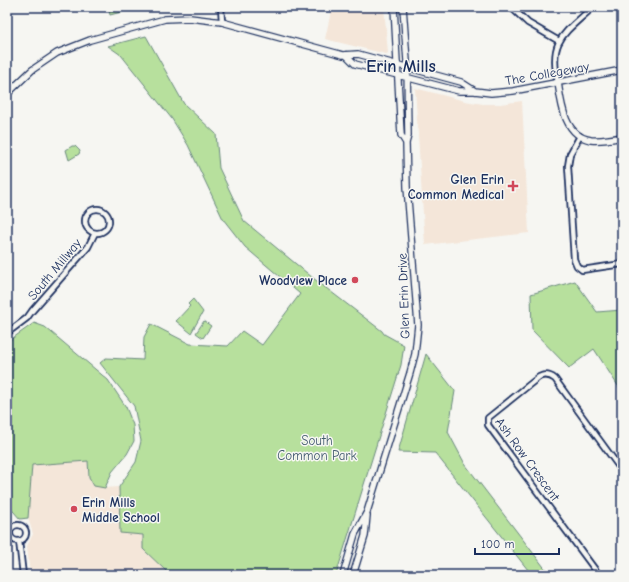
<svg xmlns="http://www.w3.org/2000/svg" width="629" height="582" font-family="'Comic Neue',sans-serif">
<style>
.built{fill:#f4e6d9}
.green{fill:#b7e09d;stroke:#69887e}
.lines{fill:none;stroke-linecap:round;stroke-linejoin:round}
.minor-casing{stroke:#1b2f5e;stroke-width:8}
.tertiary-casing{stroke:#1b2f5e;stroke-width:8}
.minor{stroke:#f6f6f2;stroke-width:4.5}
.tertiary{stroke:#f6f6f2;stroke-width:5.5}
.poi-dot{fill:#d1495b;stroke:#f6f6f2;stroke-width:1.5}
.labels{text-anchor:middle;stroke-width:3;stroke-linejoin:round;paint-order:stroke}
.street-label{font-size:13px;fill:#1b2f5e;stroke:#f6f6f2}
.poi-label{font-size:13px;font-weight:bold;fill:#1b2f5e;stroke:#f6f6f2;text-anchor:end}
.park-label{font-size:13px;fill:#425b6e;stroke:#f6f6f2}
.district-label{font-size:17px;font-weight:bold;fill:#1b2f5e;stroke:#f6f6f2}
</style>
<rect width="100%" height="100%" fill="#f6f6f2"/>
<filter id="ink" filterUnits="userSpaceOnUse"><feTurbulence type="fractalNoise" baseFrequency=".025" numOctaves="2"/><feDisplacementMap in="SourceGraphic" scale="8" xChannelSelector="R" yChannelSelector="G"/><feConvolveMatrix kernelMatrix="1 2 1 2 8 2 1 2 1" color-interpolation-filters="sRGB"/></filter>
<g filter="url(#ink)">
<!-- built -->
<path class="built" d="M332,7H384L388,53L386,54L325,39Z
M415,88L465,101L483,104H500L522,101L529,233L425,245Z
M88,461L89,477L105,488L119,487L120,532L143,535V549L166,571L167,575H30L27,546L33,534L28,518L32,465Z"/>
<!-- green -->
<path class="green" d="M108,7H132L133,9L110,15Z
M146,36L184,104L216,134L219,168L244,221L313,278L382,331L384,334L404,345L401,365L336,575H167L166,571L143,549V535L120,533L119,487L136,462L141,441L134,406L100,363L106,358L143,360L144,337L151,324L190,344L228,346L242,331L262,345L300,294L245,247L223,219L188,145L172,119L121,55L108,46Z
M72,146H75L80,151L79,154L69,160L66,150Z
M575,281L597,312L622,310V392L594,349L569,368L532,330L531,294Z
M193,299L203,312L191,333L176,321L190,306L188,304Z
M204,321L211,326L203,338L196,333Z
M34,323L45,327L108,380L126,407L133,425L134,441L127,454L112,472L105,488L94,486L89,477L88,461L32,465L28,518L20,519L7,504V341L10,340Z
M426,354L455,391L448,432L465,464L550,575H532L435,453L398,452Z"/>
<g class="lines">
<!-- minor casing -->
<g class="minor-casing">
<path id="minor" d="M221,7L222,22
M511,7L528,23L559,41
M558,82C548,40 564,34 593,7
M580,136L570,154L568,166L574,259L577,266L582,270L622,264
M85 221a12 12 0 1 1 24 0a12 12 0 1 1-24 0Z
M7,333L27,318L32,311L88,247L95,233
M10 533a8 8 0 1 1 16 0a8 8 0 1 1-16 0Z
M19,541L23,575
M599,575L488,425V418L539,377C545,374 550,375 555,379L622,471"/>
</g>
<!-- tertiary casing -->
<g class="tertiary-casing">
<path id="tertiary" d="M394,7L401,135L406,143
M346,55L355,64L459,91H475L491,93L513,91L622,70
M558,82C561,103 564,136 591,140C602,141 612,139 622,137
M7,94L32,70L57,53L90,40L165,19L190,18L222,22L343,55L358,54L461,82L475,91
M343,575L355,534L367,512L371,499L410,373L415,354L418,325L407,187L406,143L408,136L407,61L403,7
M353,575L365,536L367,515"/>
</g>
<!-- minor -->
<use href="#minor" class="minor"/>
<!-- tertiary -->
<use href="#tertiary" class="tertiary"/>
</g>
</g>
<!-- markers -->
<g class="poi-dot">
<path d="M511 180h4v4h4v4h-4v4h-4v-4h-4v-4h4z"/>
<circle cx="355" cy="280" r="4"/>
<circle cx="74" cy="509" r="4"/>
</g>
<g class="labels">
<!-- street labels -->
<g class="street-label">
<text transform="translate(547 73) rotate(-10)" y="5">The Collegeway</text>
<text transform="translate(54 269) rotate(-50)" y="5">South Millway</text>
<text transform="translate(403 296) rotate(-92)" y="5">Glen Erin Drive</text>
<text transform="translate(528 459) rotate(54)" y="5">Ash Row Crescent</text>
</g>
<!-- poi labels -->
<g class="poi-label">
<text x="504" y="184">Glen Erin<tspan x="504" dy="15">Common Medical</tspan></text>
<text x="347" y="285">Woodview Place</text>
<text x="82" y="507" text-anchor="start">Erin Mills<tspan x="82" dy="15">Middle School</tspan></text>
</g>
<!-- park labels -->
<g class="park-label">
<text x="317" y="445">South<tspan x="317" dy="15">Common Park</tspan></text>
</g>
<!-- district labels -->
<g class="district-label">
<text x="401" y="72">Erin Mills</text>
</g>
</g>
<!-- margin -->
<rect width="629" height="582" fill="none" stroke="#f6f6f2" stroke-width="24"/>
<rect x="12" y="12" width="605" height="558" fill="none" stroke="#1b2f5e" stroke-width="1.5" filter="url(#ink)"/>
<!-- scale -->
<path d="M475 548v6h84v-6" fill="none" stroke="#1b2f5e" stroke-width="2"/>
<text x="481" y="548" font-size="12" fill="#1b2f5e" stroke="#f6f6f2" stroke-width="3" paint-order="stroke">100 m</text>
</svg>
